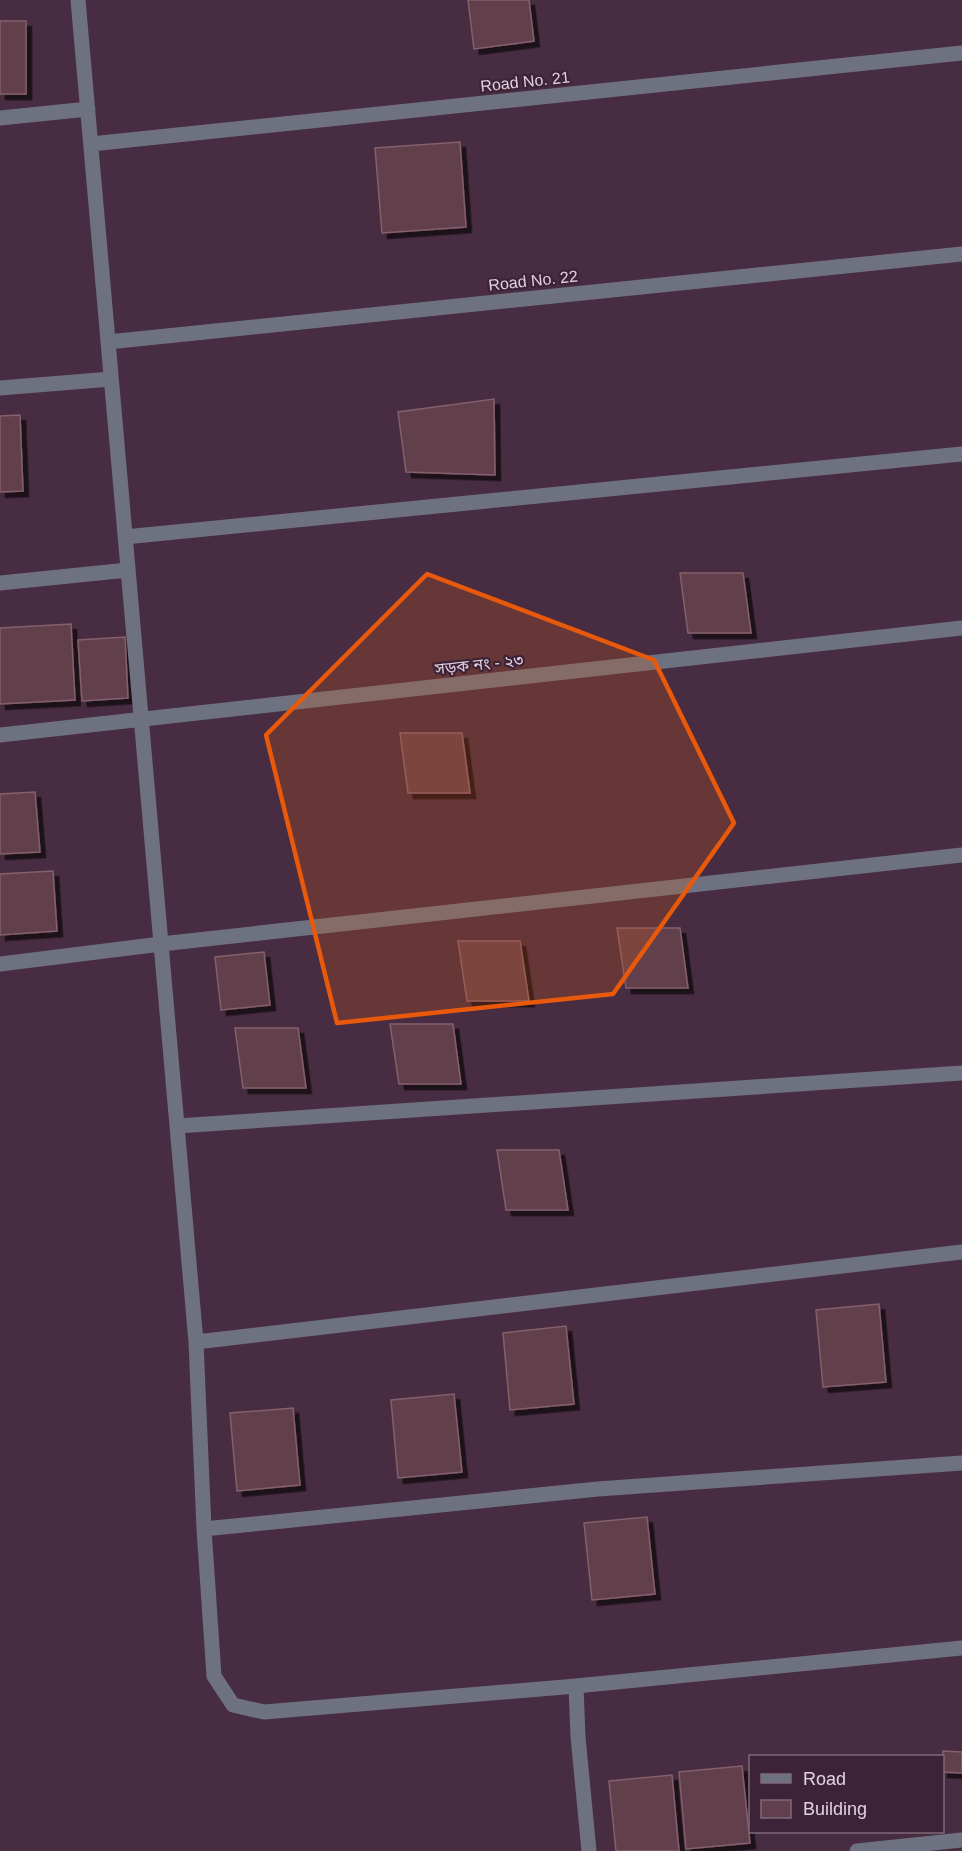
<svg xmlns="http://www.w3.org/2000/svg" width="962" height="1851" font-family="Arial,'Noto Sans Bengali',sans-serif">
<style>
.building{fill:#623f4c;stroke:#845f6c;stroke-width:1.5;filter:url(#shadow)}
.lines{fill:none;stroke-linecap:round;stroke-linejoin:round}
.minor{stroke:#6e7180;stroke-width:15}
.marked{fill:#e8590c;fill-opacity:0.2;stroke:#e8590c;stroke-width:4.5;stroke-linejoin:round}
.labels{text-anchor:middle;stroke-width:4.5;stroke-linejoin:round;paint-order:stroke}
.street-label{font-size:16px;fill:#e3d1de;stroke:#3d2338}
</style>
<defs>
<filter id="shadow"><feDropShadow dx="5.5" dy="5.5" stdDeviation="0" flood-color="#0009"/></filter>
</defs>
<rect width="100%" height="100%" fill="#482d42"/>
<!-- building -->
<path class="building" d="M468,0H529L534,41L474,49Z
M0,21H26V94H0Z
M460,142L466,227L382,233L375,148Z
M494,399L495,475L406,472L398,412Z
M20,415L23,491L0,492V416Z
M680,573H743L751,633H688Z
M71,624L75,700L0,704V628Z
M125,637L128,698L82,701L78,640Z
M400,733H462L470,793H408Z
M35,792L40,852L0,854V794Z
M53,871L57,931L0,935V874Z
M617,928H680L688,988H626Z
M458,941H520L529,1001H467Z
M264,952L270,1005L221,1010L215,957Z
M390,1024H453L461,1084H399Z
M235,1028H298L306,1088H243Z
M497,1150H559L568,1210H506Z
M879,1304L886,1382L823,1387L816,1310Z
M566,1326L574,1404L510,1410L503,1333Z
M454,1394L462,1472L398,1478L391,1400Z
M293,1408L300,1485L237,1491L230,1413Z
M647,1517L655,1594L592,1600L584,1523Z
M943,1751L962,1752V1773L942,1772Z
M742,1766L750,1843L686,1849L679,1772Z
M672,1775L679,1851H616L609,1781Z"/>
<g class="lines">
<!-- minor -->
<path class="minor" d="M78,0L196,1342L204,1529L214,1676L233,1705L264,1712L576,1686L962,1648
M0,118L88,109
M91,144L962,53
M108,342L962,254
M0,388L111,379
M125,537L962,454
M0,583L128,570
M0,735L962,628
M0,964L161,944L962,855
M177,1126L962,1073
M196,1342L962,1252
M204,1529L598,1489L962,1463
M576,1686L578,1737L589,1851
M857,1851L962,1840"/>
</g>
<!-- marked area -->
<path class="marked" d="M427,574L654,660L734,823L613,994L337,1023L266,735Z"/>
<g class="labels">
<!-- street labels -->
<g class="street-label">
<text transform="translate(525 81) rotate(-6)" y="6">Road No. 21</text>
<text transform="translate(533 280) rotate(-6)" y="6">Road No. 22</text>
<text transform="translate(479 664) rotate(-6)" y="6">সড়ক নং - ২৩</text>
</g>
</g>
<!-- legend -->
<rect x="749" y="1755" width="195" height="78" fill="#3d2338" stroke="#7f697a" stroke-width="1.5"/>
<rect x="761" y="1774" width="30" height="9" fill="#6e7180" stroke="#7f697a" stroke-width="1.5"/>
<text x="803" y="1785" font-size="18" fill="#e3d1de">Road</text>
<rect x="761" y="1800" width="30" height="18" fill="#623f4c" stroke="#7f697a" stroke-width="1.5"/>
<text x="803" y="1815" font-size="18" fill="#e3d1de">Building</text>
</svg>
